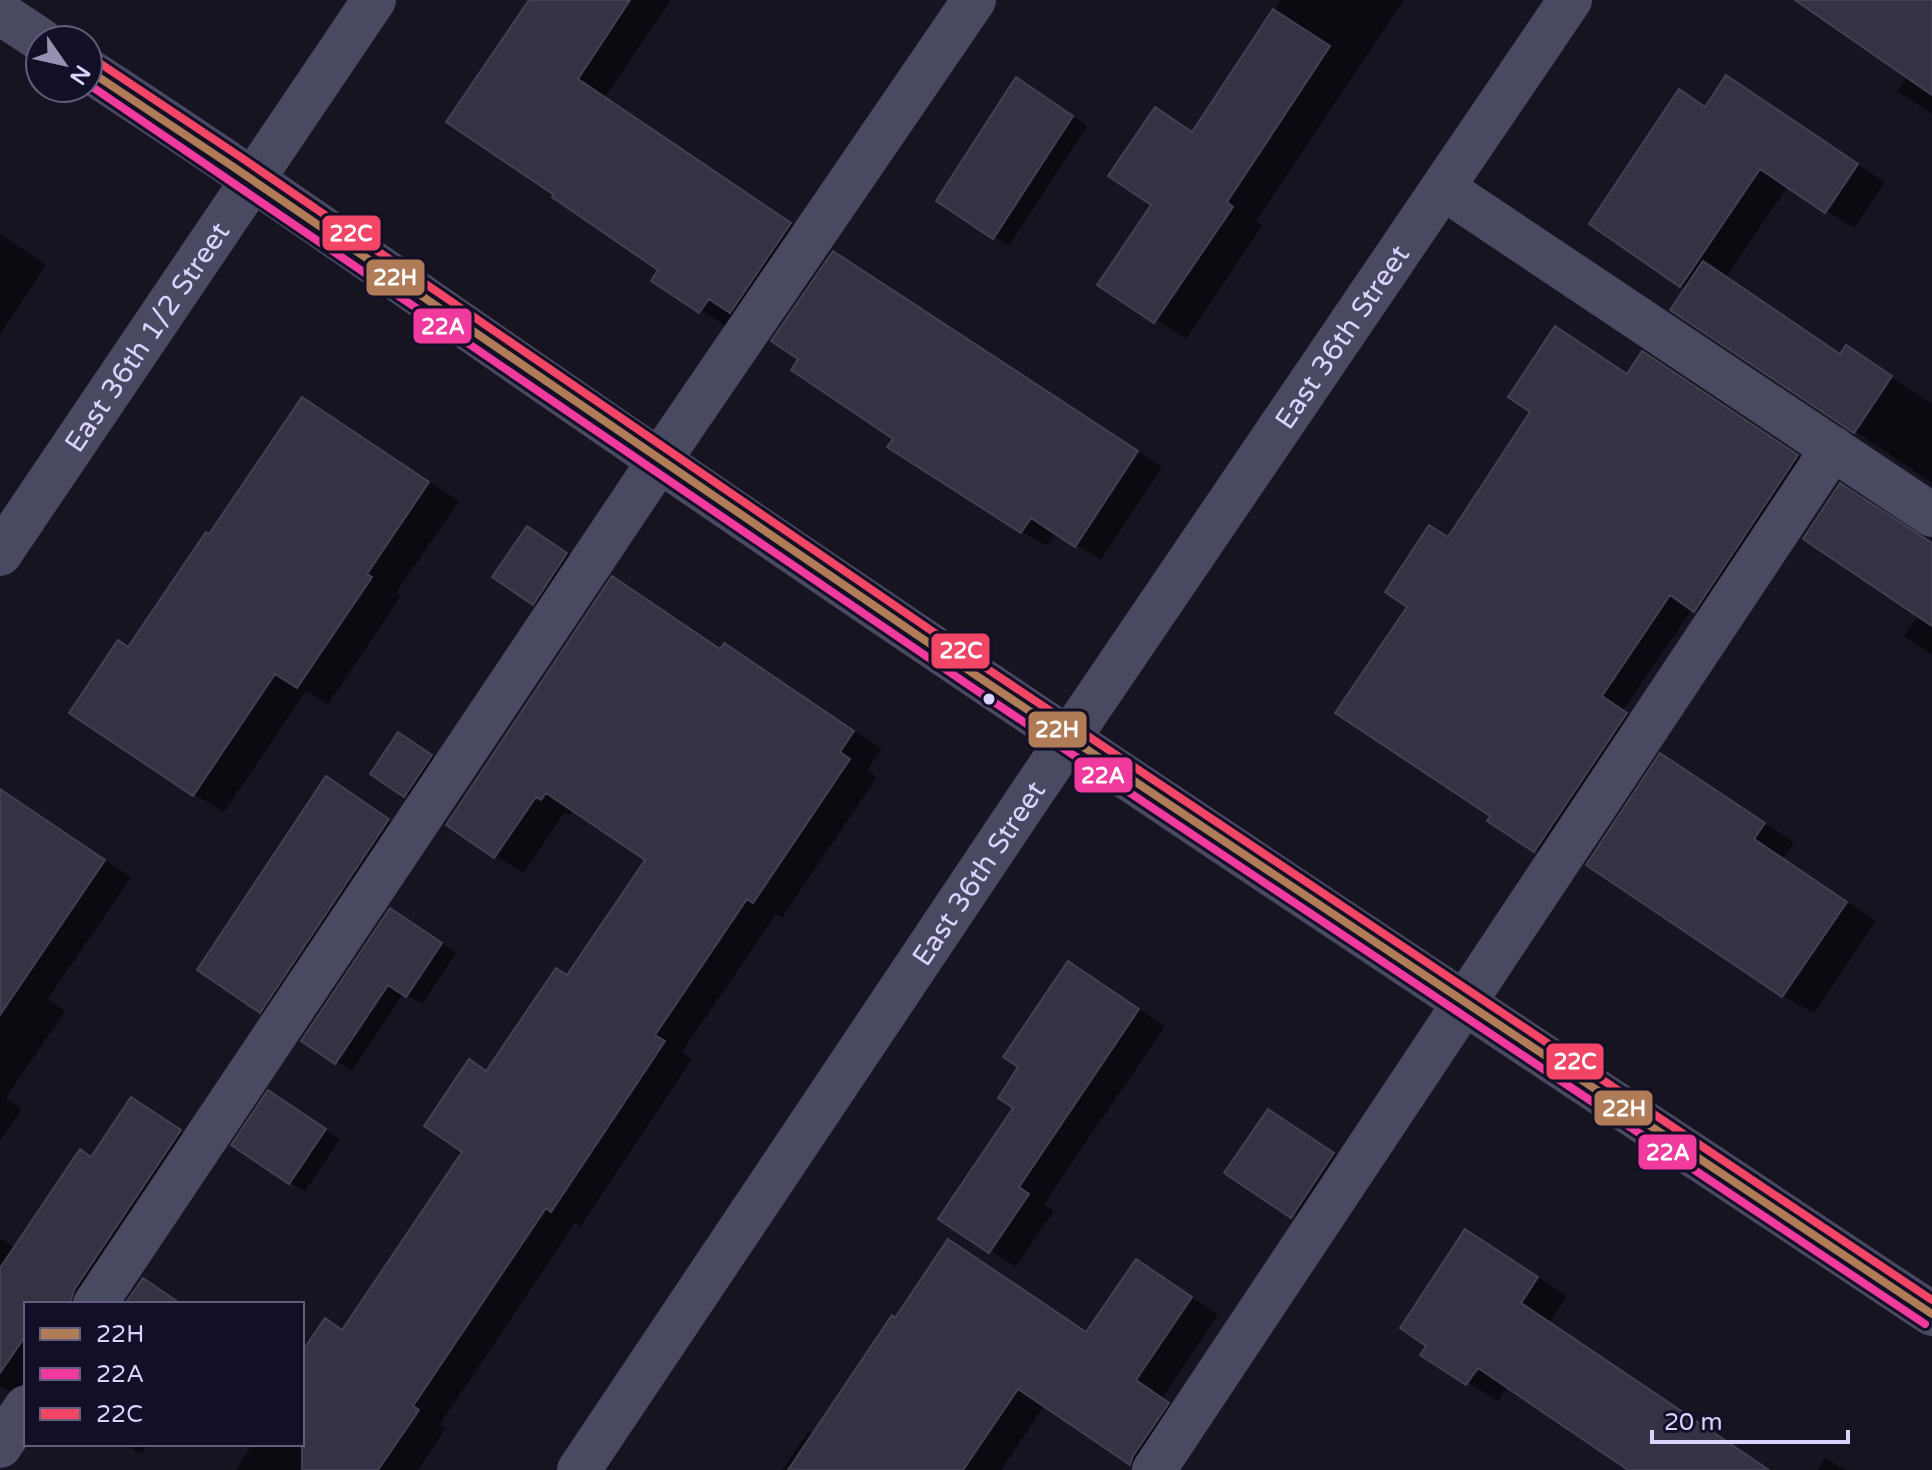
<svg xmlns="http://www.w3.org/2000/svg" width="1932" height="1470" font-family="'Varela Round',sans-serif">
<style>
.shadow{fill:#0007}
.building{fill:#343243;stroke:#433f54;stroke-width:2}
.lines{fill:none;stroke-linecap:round;stroke-linejoin:round}
.minor{stroke:#4a4962;stroke-width:44}
.bus-1-casing{stroke:#130f26;stroke-width:14}
.bus-2-casing{stroke:#130f26;stroke-width:14}
.bus-3-casing{stroke:#130f26;stroke-width:14}
.bus-1{stroke:#b07c57;stroke-width:8}
.bus-2{stroke:#f13a9d;stroke-width:8}
.bus-3{stroke:#f34667;stroke-width:8}
.bus-dot{fill:#d9d4ff;stroke:#130f26;stroke-width:3}
.labels{text-anchor:middle;stroke-width:8;stroke-linejoin:round;paint-order:stroke}
.street-label{font-size:28px;fill:#d9d4ff;stroke:#130f26}
.line-badge{stroke:#130f26;stroke-width:3}
.badge-label{font-size:22px;text-anchor:middle;font-weight:bold;fill:#fff}
</style>
<rect width="100%" height="100%" fill="#161421"/>
<!-- shadow -->
<path class="shadow" d="M554,0H671L605,97L819,241L729,328L654,280L661,270L555,197Z
M1281,0H1404L1256,221L1262,226L1186,339L1100,284L1154,205L1156,110L1194,133Z
M1798,0H1932V114L1897,91L1908,75Z
M1726,78L1885,182L1854,228L1788,186L1726,277L1841,355L1861,357L1932,404V483L1673,309L1687,289L1591,223L1680,92L1706,107Z
M1032,88L1087,126L1009,246L939,201Z
M0,234L46,265L0,334Z
M858,268L1162,467L1101,560L1056,532L1047,546L1022,532L896,438L800,359Z
M1556,328L1629,375L1666,367L1820,470L1718,623L1693,608L1623,710L1649,727L1558,864L1490,820L1493,815L1410,606L1449,538L1533,411Z
M303,399L459,501L396,593L401,596L328,704L306,691L224,812L194,794L129,649L210,537Z
M543,537L581,563L549,612L534,603Z
M1932,541V655L1904,636L1919,614L1929,542Z
M613,579L722,650L724,646L753,662L882,749L867,770L877,777L782,918L776,914L682,1052L692,1059L580,1227L575,1223L440,1424L446,1428L418,1470H236L253,1444H302V1356L344,1331L465,1152L488,1072L568,977L647,859L574,810L570,815L565,812L524,873L495,856Z
M414,743L446,765L420,804L373,773Z
M1661,756L1794,842L1783,858L1876,921L1814,1013L1783,996L1589,864Z
M342,788L403,829L276,1020L261,1011Z
M15,801L131,877L48,999L65,1011L6,1098L22,1109L0,1141V823Z
M406,919L456,953L422,1004L404,993L352,1071L304,1040Z
M1068,963L1165,1026L1044,1204L1054,1211L1016,1267L941,1219L1016,1108Z
M284,1101L340,1139L305,1191L290,1182Z
M1268,1111L1363,1172L1323,1234L1227,1172Z
M154,1112L202,1145L96,1304H26V1380L16,1395L0,1386V1238L15,1248L92,1159Z
M1466,1231L1567,1296L1550,1322L1770,1470H1632L1508,1386L1498,1401L1423,1354L1429,1345Z
M949,1242L1088,1333L1163,1278L1218,1315L1162,1398L1195,1420L1143,1470L1045,1405L1001,1470H782L808,1432L814,1435Z
M125,1444H149L142,1454Z
M1825,1458L1846,1470H1817Z"/>
<!-- building -->
<path class="building" d="M529,0H630L578,79L791,223L730,313L709,299L699,313L651,281L658,270L552,197L554,195L446,122Z
M1795,0H1932V95Z
M1273,9L1330,46L1227,202L1233,207L1154,323L1097,285L1151,205L1108,176L1155,107L1192,132Z
M1726,75L1858,164L1825,213L1760,169L1680,287L1589,224L1679,89L1705,107Z
M1016,77L1073,116L993,239L936,201Z
M833,251L1138,451L1075,547L1031,518L1021,533L887,447L893,439L791,370L798,359L771,341Z
M1703,261L1840,354L1846,345L1892,376L1854,433L1670,310Z
M1555,326L1627,374L1642,351L1798,455L1694,612L1670,595L1602,696L1627,713L1534,852L1487,821L1490,816L1335,713L1407,607L1385,592L1429,525L1448,537L1530,412L1508,397Z
M302,397L429,482L367,574L372,577L297,688L275,674L193,796L69,713L118,640L128,647L206,532L209,534Z
M1840,483L1932,543V626L1803,539Z
M527,526L567,553L533,605L492,577Z
M612,576L720,649L724,643L854,731L840,752L850,759L753,903L747,899L655,1035L665,1041L551,1212L546,1208L413,1406L419,1410L378,1470H302V1352L325,1318L342,1330L462,1152L424,1126L469,1059L486,1071L556,968L567,975L645,860L546,793L541,800L536,797L494,858L446,825Z
M398,732L432,755L404,797L370,774Z
M1660,753L1765,823L1754,839L1847,902L1782,997L1586,865Z
M326,776L389,819L260,1013L197,970Z
M0,789L105,860L0,1015Z
M390,908L442,943L406,997L388,985L335,1064L301,1041Z
M1068,961L1139,1009L1019,1187L1029,1194L989,1253L938,1219L1013,1108L998,1098L1018,1067L1003,1057Z
M268,1090L326,1129L289,1184L231,1145Z
M131,1097L181,1130L74,1290L70,1304H26V1335L0,1373V1268L80,1149L91,1157Z
M1268,1109L1334,1153L1291,1218L1224,1173Z
M1465,1229L1538,1277L1521,1303L1769,1470H1628L1478,1368L1466,1385L1420,1355L1426,1346L1400,1328Z
M948,1239L1086,1332L1136,1259L1192,1297L1136,1380L1169,1403L1133,1456L1130,1465L1018,1389L963,1470H788L892,1315L895,1318Z
M143,1278L181,1304H125Z"/>
<g class="lines">
<!-- minor -->
<g class="minor">
<path d="M0,13L41,40"/>
<path d="M88,70C282,196 469,331 660,461C1081,750 1507,1031 1932,1314"/>
<path d="M1443,188L1932,515"/>
<path id="s1" d="M0,554L374,0"/>
<path d="M95,1304L659,461L974,0"/>
<path d="M0,1446L26,1407"/>
<path id="s2" d="M579,1470L1029,797L1570,0"/>
<path d="M1154,1470L1833,448"/>
</g>
<!-- bus-1 casing -->
<g class="bus-1-casing">
<path id="bus-1" d="M88,70L232,166L977,676L1932,1314"/>
</g>
<!-- bus-2 casing -->
<g class="bus-2-casing">
<path id="bus-2" d="M88,84L970,686L1925,1324"/>
</g>
<!-- bus-3 casing -->
<g class="bus-3-casing">
<path id="bus-3" d="M95,60L239,156L983,666L1932,1300"/>
</g>
<!-- bus-1 -->
<use href="#bus-1" class="bus-1"/>
<!-- bus-2 -->
<use href="#bus-2" class="bus-2"/>
<!-- bus-3 -->
<use href="#bus-3" class="bus-3"/>
</g>
<!-- markers -->
<circle class="bus-dot" cx="989" cy="699" r="7"/>
<g class="labels">
<!-- street labels -->
<g class="street-label">
<text dy="10" stroke="none"><textPath href="#s1" startOffset="262">East 36th 1/2 Street</textPath></text>
<text dy="10" stroke="none"><textPath href="#s2" startOffset="1366">East 36th Street</textPath></text>
<text dy="10" stroke="none"><textPath href="#s2" startOffset="718">East 36th Street</textPath></text>
</g>
</g>
<g class="line-badge">
<rect x="321" y="214" width="61" height="38" rx="8" fill="#f34667"/>
<rect x="365" y="258" width="61" height="39" rx="8" fill="#b07c57"/>
<rect x="412" y="307" width="61" height="38" rx="8" fill="#f13a9d"/>
<rect x="930" y="632" width="61" height="38" rx="8" fill="#f34667"/>
<rect x="1027" y="710" width="61" height="39" rx="8" fill="#b07c57"/>
<rect x="1073" y="756" width="61" height="38" rx="8" fill="#f13a9d"/>
<rect x="1545" y="1042" width="60" height="39" rx="8" fill="#f34667"/>
<rect x="1593" y="1089" width="61" height="38" rx="8" fill="#b07c57"/>
<rect x="1637" y="1133" width="61" height="38" rx="8" fill="#f13a9d"/>
</g>
<g class="badge-label">
<text x="351" y="241">22C</text>
<text x="395" y="285">22H</text>
<text x="443" y="334">22A</text>
<text x="961" y="658">22C</text>
<text x="1057" y="737">22H</text>
<text x="1103" y="783">22A</text>
<text x="1575" y="1069">22C</text>
<text x="1624" y="1116">22H</text>
<text x="1668" y="1160">22A</text>
</g>
<!-- legend -->
<rect x="24" y="1302" width="280" height="144" fill="#130f26" stroke="#625e7d" stroke-width="2"/>
<rect x="40" y="1328" width="40" height="12" fill="#b07c57" stroke="#625e7d" stroke-width="2"/>
<text x="96" y="1342" font-size="24" fill="#d9d4ff">22H</text>
<rect x="40" y="1368" width="40" height="12" fill="#f13a9d" stroke="#625e7d" stroke-width="2"/>
<text x="96" y="1382" font-size="24" fill="#d9d4ff">22A</text>
<rect x="40" y="1408" width="40" height="12" fill="#f34667" stroke="#625e7d" stroke-width="2"/>
<text x="96" y="1422" font-size="24" fill="#d9d4ff">22C</text>
<!-- north arrow -->
<g transform="translate(64 64) rotate(124)"><circle r="38" fill="#130f26" stroke="#625e7d" stroke-width="2"/>
<path d="M0-6L14 30L0 20L-14 30Z" fill="#9591b1"/>
<text y="-12" font-size="22" font-weight="bold" text-anchor="middle" fill="#d9d4ff">N</text>
</g>
<!-- scale -->
<path d="M1652 1430v12h196v-12" fill="none" stroke="#d9d4ff" stroke-width="4"/>
<text x="1664" y="1430" font-size="24" fill="#d9d4ff" stroke="#130f26" stroke-width="6" paint-order="stroke">20 m</text>
</svg>
